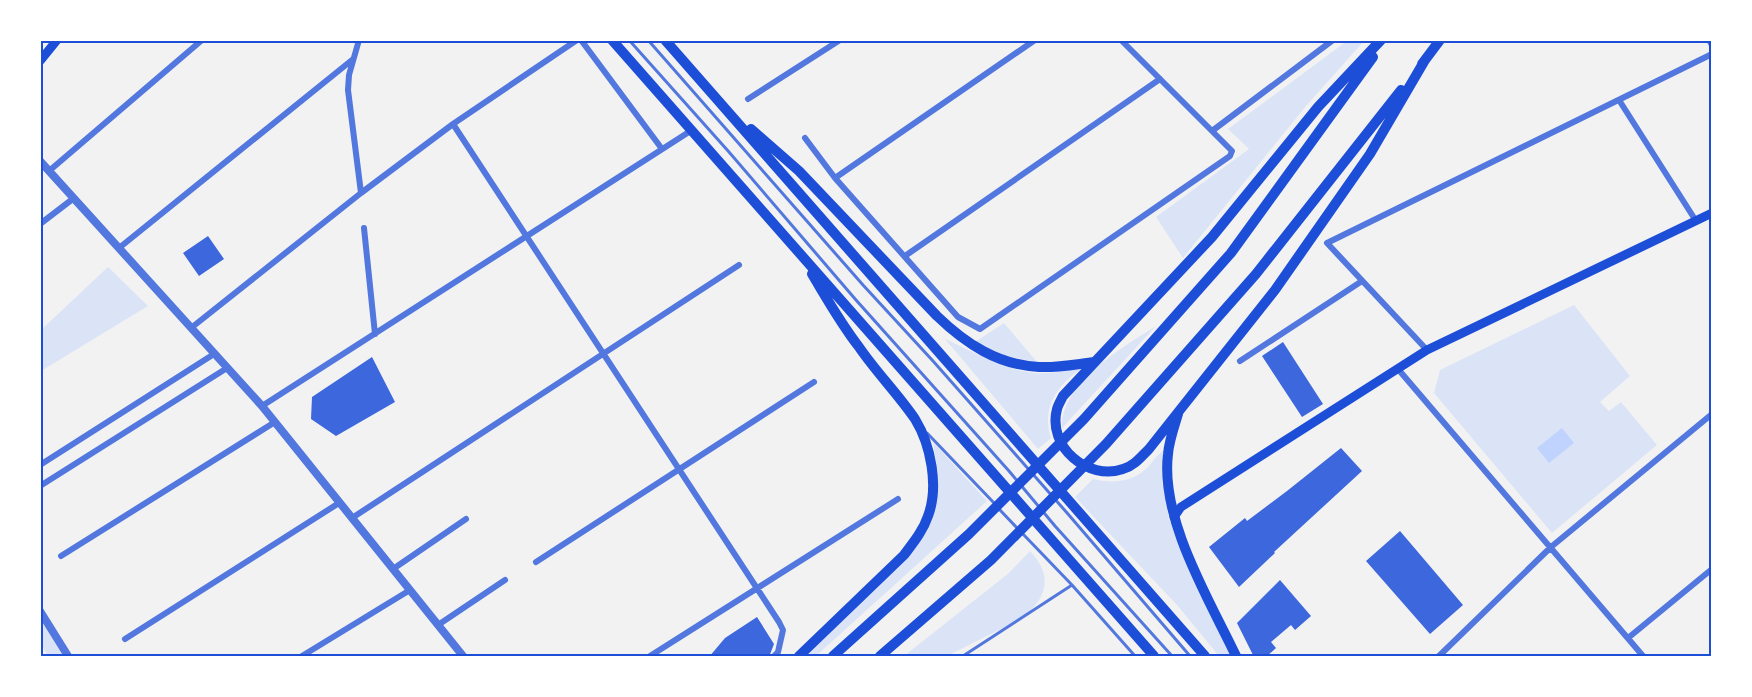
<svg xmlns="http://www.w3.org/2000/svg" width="1752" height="697" font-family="Figtree,sans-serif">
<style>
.green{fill:#dbe4f7}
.water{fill:#bfd3fe}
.building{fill:#3d67dc}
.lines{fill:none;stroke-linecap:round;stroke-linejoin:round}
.service{stroke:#5277de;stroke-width:3}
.minor{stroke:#5277de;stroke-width:6}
.tertiary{stroke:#5277de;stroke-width:8}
.secondary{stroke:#1d4ed8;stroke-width:9}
.trunk{stroke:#1d4ed8;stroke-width:10}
.neatline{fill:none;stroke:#1d4ed8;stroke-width:2}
</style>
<rect width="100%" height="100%" fill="#f2f2f2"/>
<!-- green -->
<path class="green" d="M1347,41H1364L1306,106L1183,258L1156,217L1249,149L1228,129Z
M108,267L148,306L41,371V330Z
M1574,305L1630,376L1600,402L1609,411L1621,402L1657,445L1552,533L1434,393L1440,370Z
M1004,323L1037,362L1006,356L975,342Z
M1156,326L1062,428C1061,382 1122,348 1156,326Z
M945,339C971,351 1006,370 1034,373C1049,374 1065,371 1081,369C1057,385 1041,409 1051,438L1038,449Z
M933,442L987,501L816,656H804L901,564L924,536L937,496L938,474Z
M1163,451L1162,482L1169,519L1198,587L1231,656H1219L1177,605L1075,497L1093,479C1114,484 1134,482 1149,466C1154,460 1157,455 1163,451Z
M1030,551C1054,576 1047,599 1021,619L947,656H904L1009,573Z
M40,618L64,656H48L41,644Z"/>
<!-- water -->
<path class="water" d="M1562,428L1574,443L1549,463L1537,448Z"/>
<!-- building -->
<path class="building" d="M208,236L224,259L199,276L183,253Z
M1283,342L1323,404L1302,417L1262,356Z
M372,357L395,402L336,436L311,419L312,397Z
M1341,448L1362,471L1274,552L1275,553L1239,587L1209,547L1245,518L1247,521L1287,491Z
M1400,531L1463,605L1430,634L1366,561Z
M1280,580L1311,616L1295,630L1291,625L1271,642L1276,648L1266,657H1254L1237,623Z
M757,617L774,644L769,657H709L725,638Z"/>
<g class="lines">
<!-- service -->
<path class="service" d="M629,40L729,152L856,300L1009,471L1055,526L1172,656
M648,40L863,285L933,361L1068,514L1190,656
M927,433L995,504
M999,509L1017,528
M1022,533L1072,585L1135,656
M963,656L1072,585"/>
<!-- minor -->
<path class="minor" d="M359,40L349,75L348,90L361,193
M581,40L662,149
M1709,40L1712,45
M748,99L840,40
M1619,100L1696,221
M453,124L779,622L783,630L778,652L774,656
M1212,131L1333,40
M805,138L835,178L958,317L980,329L1230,156L1232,151L1121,40
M49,171L202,40
M835,178L1035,40
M40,224L74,198
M364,228L375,334
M119,248L352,60
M905,256L1160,79
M191,328L361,193L453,124L577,40
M1427,350L1327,243L1712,54
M1240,361L1362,281
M1398,369L1643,656
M262,406L692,130
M40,465L214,354
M40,486L227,368
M352,518L739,265
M61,556L275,422
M536,562L814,382
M393,569L466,519
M438,625L505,580
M1628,638L1712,569
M125,639L339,503
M302,656L410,590
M650,656L898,499
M1439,656L1551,547L1712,414"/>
<!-- tertiary -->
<path class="tertiary" d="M40,161L262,406L463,656
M40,611L68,656"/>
<!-- secondary -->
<path class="secondary" d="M40,61L57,40
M1174,517L1181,507L1427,350L1712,213"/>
<!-- trunk -->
<path class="trunk" d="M612,40L1154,656
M665,40L1205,656
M1381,40L1318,107L1212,237L1063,396C1061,400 1058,405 1057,409C1047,447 1088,481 1123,469C1134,466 1141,457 1149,449L1275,290L1370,154L1425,60
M1422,64L1440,40
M751,129L799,171L937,316C966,344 998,365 1039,367C1058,368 1077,364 1095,362
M1178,414C1174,427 1169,441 1168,454C1160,519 1209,599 1236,656
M799,656L904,555C913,543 923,531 928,516C939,487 931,445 915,419C898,394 876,372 859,347C841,324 827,299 812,274
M833,656L969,534L1084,419L1231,253L1373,57
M880,656L991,560L1106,444L1256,274L1401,90"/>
</g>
<!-- border -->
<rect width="1752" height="697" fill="none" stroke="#ffffff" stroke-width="84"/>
<rect x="42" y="42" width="1668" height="613" class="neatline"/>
</svg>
